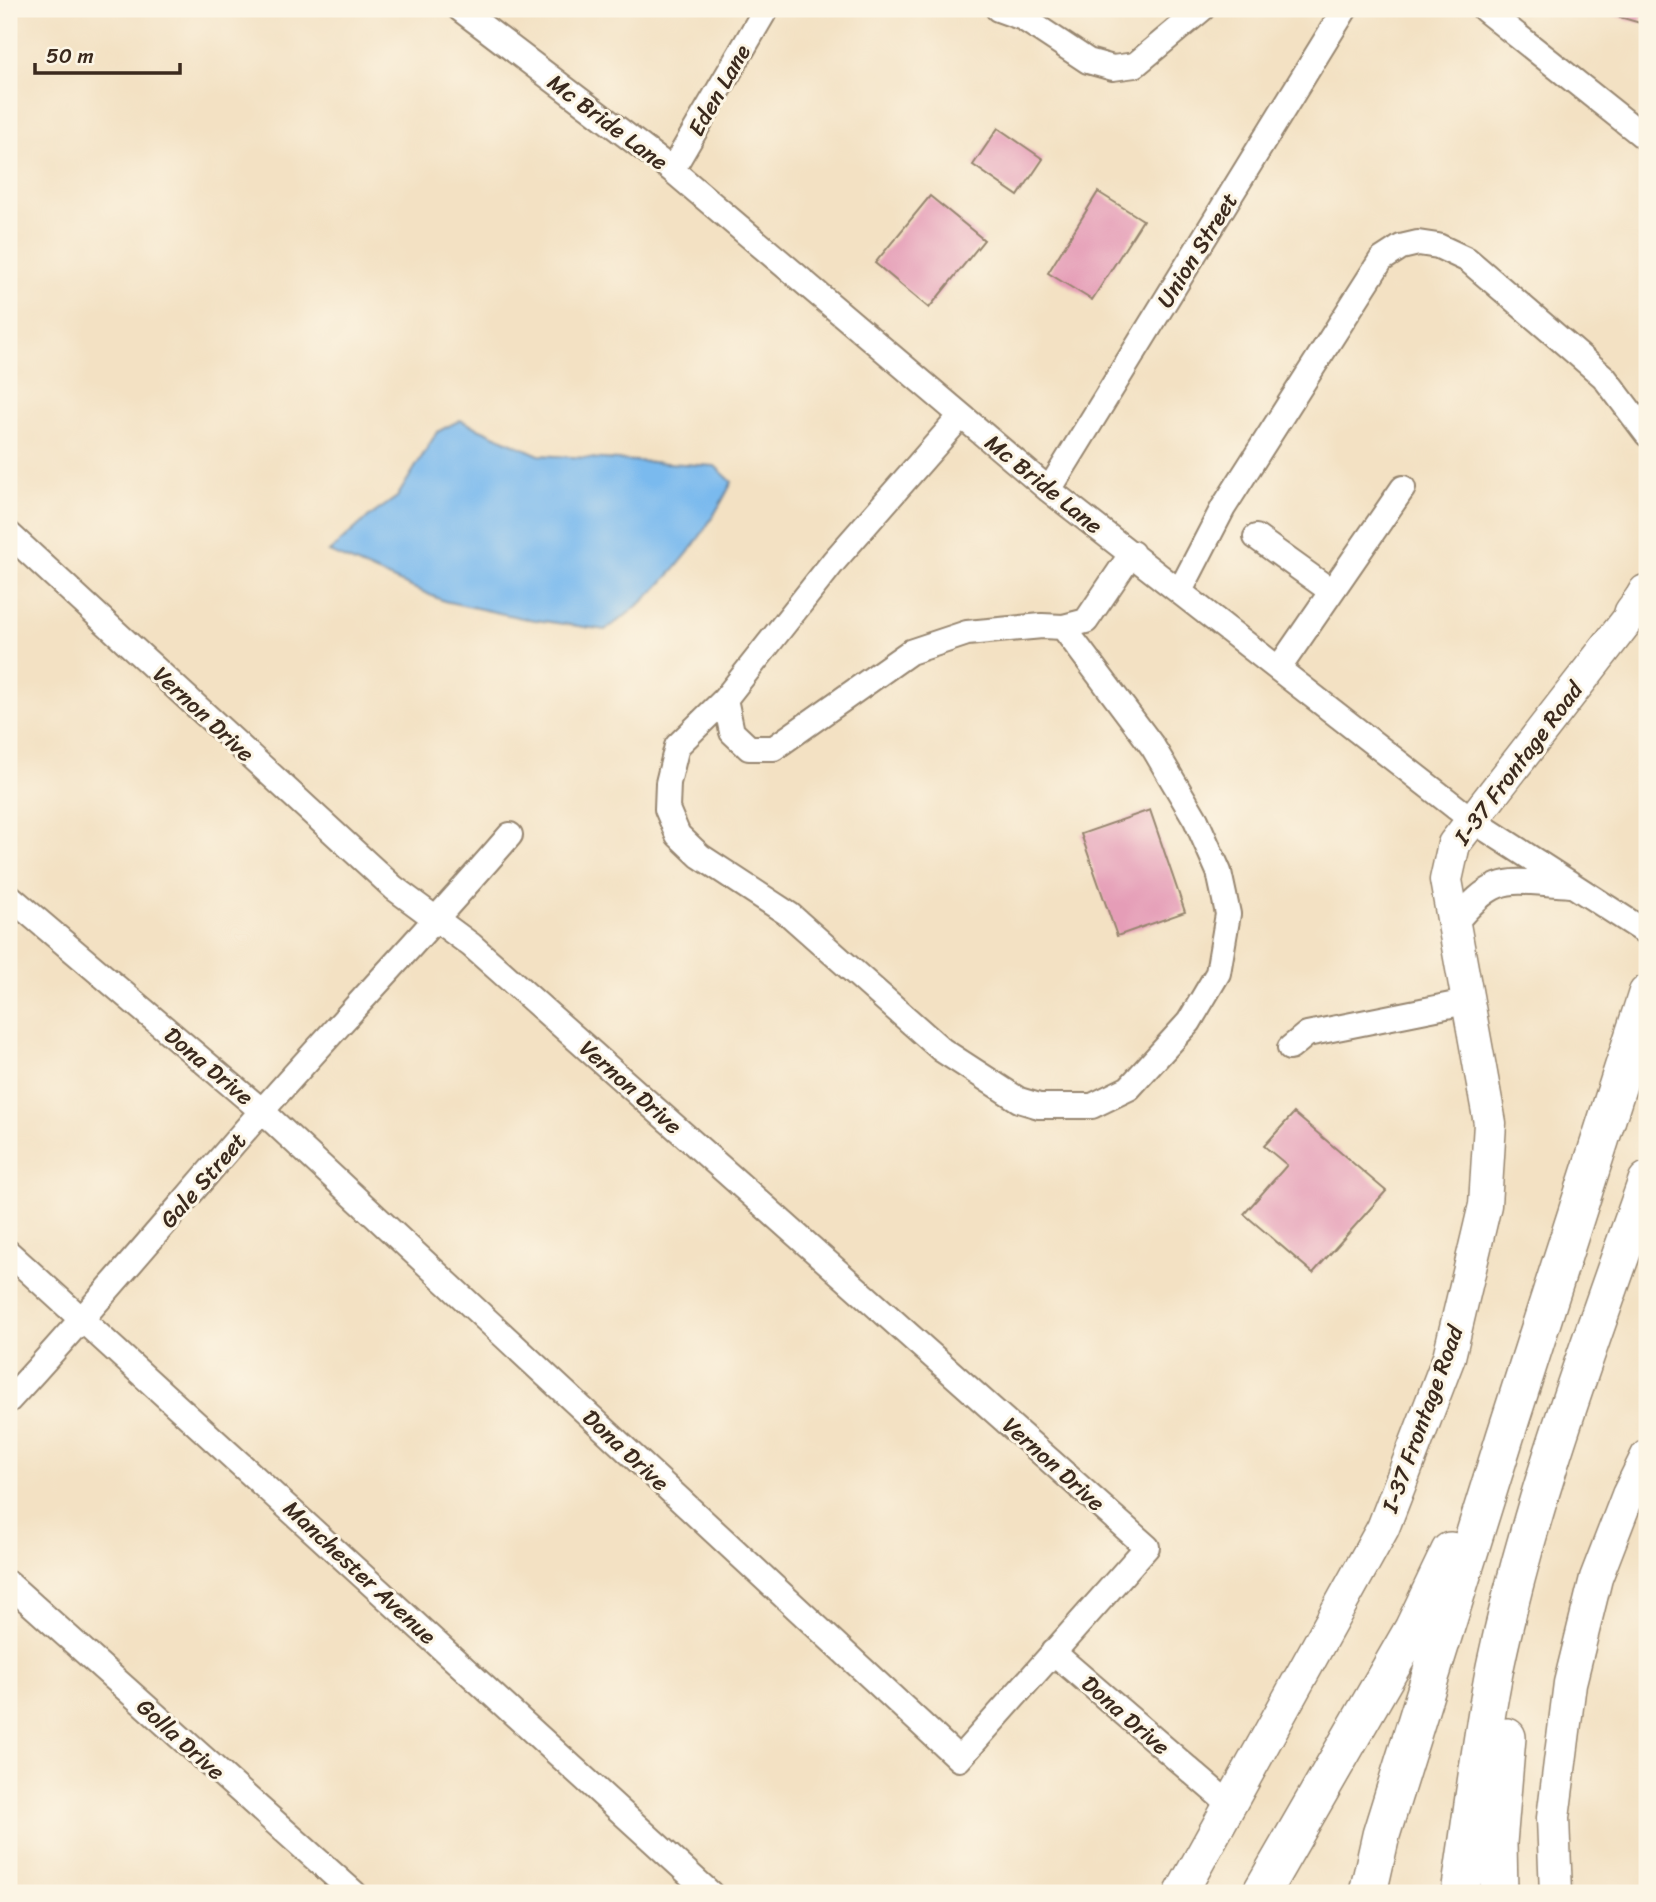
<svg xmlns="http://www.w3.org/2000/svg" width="1656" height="1902" font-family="Sriracha,sans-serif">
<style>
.water{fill:#7abaee;stroke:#5a7286;stroke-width:2}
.building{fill:#e59db7}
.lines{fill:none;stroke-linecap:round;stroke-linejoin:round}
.minor-casing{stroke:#978670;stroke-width:28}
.major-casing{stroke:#978670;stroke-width:35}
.highway-casing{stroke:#978670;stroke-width:40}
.minor{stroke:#fff;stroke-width:24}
.major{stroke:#fff;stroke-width:32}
.highway{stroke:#fff;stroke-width:37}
.labels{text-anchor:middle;stroke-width:6;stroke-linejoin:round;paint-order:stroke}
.street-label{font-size:23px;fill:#3b2a1e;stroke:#fcf5e5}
</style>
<rect width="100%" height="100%" fill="#fcf5e5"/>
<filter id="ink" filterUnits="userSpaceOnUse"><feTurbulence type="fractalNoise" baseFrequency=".0143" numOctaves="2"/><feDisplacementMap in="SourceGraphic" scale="14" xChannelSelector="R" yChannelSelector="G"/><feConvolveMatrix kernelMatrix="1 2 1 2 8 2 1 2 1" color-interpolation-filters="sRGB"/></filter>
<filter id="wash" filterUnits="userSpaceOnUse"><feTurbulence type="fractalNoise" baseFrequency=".00686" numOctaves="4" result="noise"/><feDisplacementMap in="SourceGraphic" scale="28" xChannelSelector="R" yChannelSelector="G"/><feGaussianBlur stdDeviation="1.57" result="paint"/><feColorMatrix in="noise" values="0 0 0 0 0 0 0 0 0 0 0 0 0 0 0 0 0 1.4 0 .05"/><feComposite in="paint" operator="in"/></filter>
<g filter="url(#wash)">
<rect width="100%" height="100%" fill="#f3e1c3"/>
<!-- water -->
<path class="water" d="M460,420L539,455L715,466L732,482C703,540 661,594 605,630L522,618L444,601L329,552L366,519L397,497L437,432Z"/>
<g id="blocks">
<!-- building -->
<path class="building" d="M1608,9H1647V17L1642,16L1640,23L1606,13Z
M998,128L1043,159L1018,196L973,165Z
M1098,192L1143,220L1092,300L1048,273Z
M930,196L984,240L929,308L875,263Z
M1150,810L1185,912L1117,936L1081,834Z
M1294,1113L1386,1191L1313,1273L1244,1214L1287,1165L1264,1146Z"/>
</g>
</g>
<g filter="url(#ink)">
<use href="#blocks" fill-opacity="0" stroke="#978670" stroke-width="2"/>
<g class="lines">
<!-- minor casing -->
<g class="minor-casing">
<path id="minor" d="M460,9L672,170L1049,490L1472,820L1647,933
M998,9L1023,18L1088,61L1113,68L1135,65L1202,9
M1484,9L1647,139
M672,170L766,9
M961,416L834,561L725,699L732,732L749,748H774L910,652L967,633L1042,626L1063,627L1086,621L1132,553
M1049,490L1345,9
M9,534L394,888L471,945L1147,1547L959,1759L262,1111L9,896
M1256,537L1331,591
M1180,591L1223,508L1381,260L1401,247L1418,243L1438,246L1468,260L1604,377L1647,434
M1279,668L1403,488
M725,699L677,746L668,783L667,809L678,835L700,856L790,915L942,1050L1019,1100L1039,1106H1092L1129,1088L1189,1022L1218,973L1228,914L1219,872L1196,820L1153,747L1063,627
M1453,925C1497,872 1505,881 1570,885
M1290,1048L1307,1034L1466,1002
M9,1253L710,1893
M9,1400C96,1306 177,1208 261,1112C343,1019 429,929 510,835
M9,1584L354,1893
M1053,1652L1229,1804"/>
</g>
<!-- major casing -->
<g class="major-casing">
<path id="major" d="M1181,1893L1383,1528L1449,1357L1485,1205L1490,1123L1446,880L1454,844L1633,613L1645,591
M1556,1893L1553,1818L1570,1683L1596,1578L1628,1495L1647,1456"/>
</g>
<!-- highway casing -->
<g class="highway-casing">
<path id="highway" d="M1633,613L1647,594
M1261,1893L1413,1629L1450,1551
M1368,1893L1381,1835L1505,1437L1647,994
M1460,1893C1472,1818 1480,1742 1495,1667C1530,1501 1591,1341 1647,1181
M1499,1893L1498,1843L1507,1737"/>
</g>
<!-- minor -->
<use href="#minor" class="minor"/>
<!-- major -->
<use href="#major" class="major"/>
<!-- highway -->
<use href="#highway" class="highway"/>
</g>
</g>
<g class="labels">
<!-- street labels -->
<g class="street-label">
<text transform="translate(719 90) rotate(-60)" y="8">Eden Lane</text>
<text transform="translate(608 122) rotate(37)" y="8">Mc Bride Lane</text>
<text transform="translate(1197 250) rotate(-58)" y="8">Union Street</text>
<text transform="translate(1044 484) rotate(39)" y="8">Mc Bride Lane</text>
<text transform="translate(204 714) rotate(43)" y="8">Vernon Drive</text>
<text transform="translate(1518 763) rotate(-53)" y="8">I-37 Frontage Road</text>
<text transform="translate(209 1066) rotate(40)" y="8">Dona Drive</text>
<text transform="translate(631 1087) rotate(42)" y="8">Vernon Drive</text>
<text transform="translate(203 1180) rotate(-49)" y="8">Gale Street</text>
<text transform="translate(1422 1419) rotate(-70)" y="8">I-37 Frontage Road</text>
<text transform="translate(626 1450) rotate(43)" y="8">Dona Drive</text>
<text transform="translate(1054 1464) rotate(42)" y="8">Vernon Drive</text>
<text transform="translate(360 1572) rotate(43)" y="8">Manchester Avenue</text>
<text transform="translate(1126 1715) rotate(41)" y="8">Dona Drive</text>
<text transform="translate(181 1739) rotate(42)" y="8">Golla Drive</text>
</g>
</g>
<!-- margin -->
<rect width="1656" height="1902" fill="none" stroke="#fcf5e5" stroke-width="35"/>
<!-- scale -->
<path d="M35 63v10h145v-10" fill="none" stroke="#3b2a1e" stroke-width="3.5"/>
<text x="46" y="63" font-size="21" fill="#3b2a1e" stroke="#fcf5e5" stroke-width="5" paint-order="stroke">50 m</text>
</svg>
